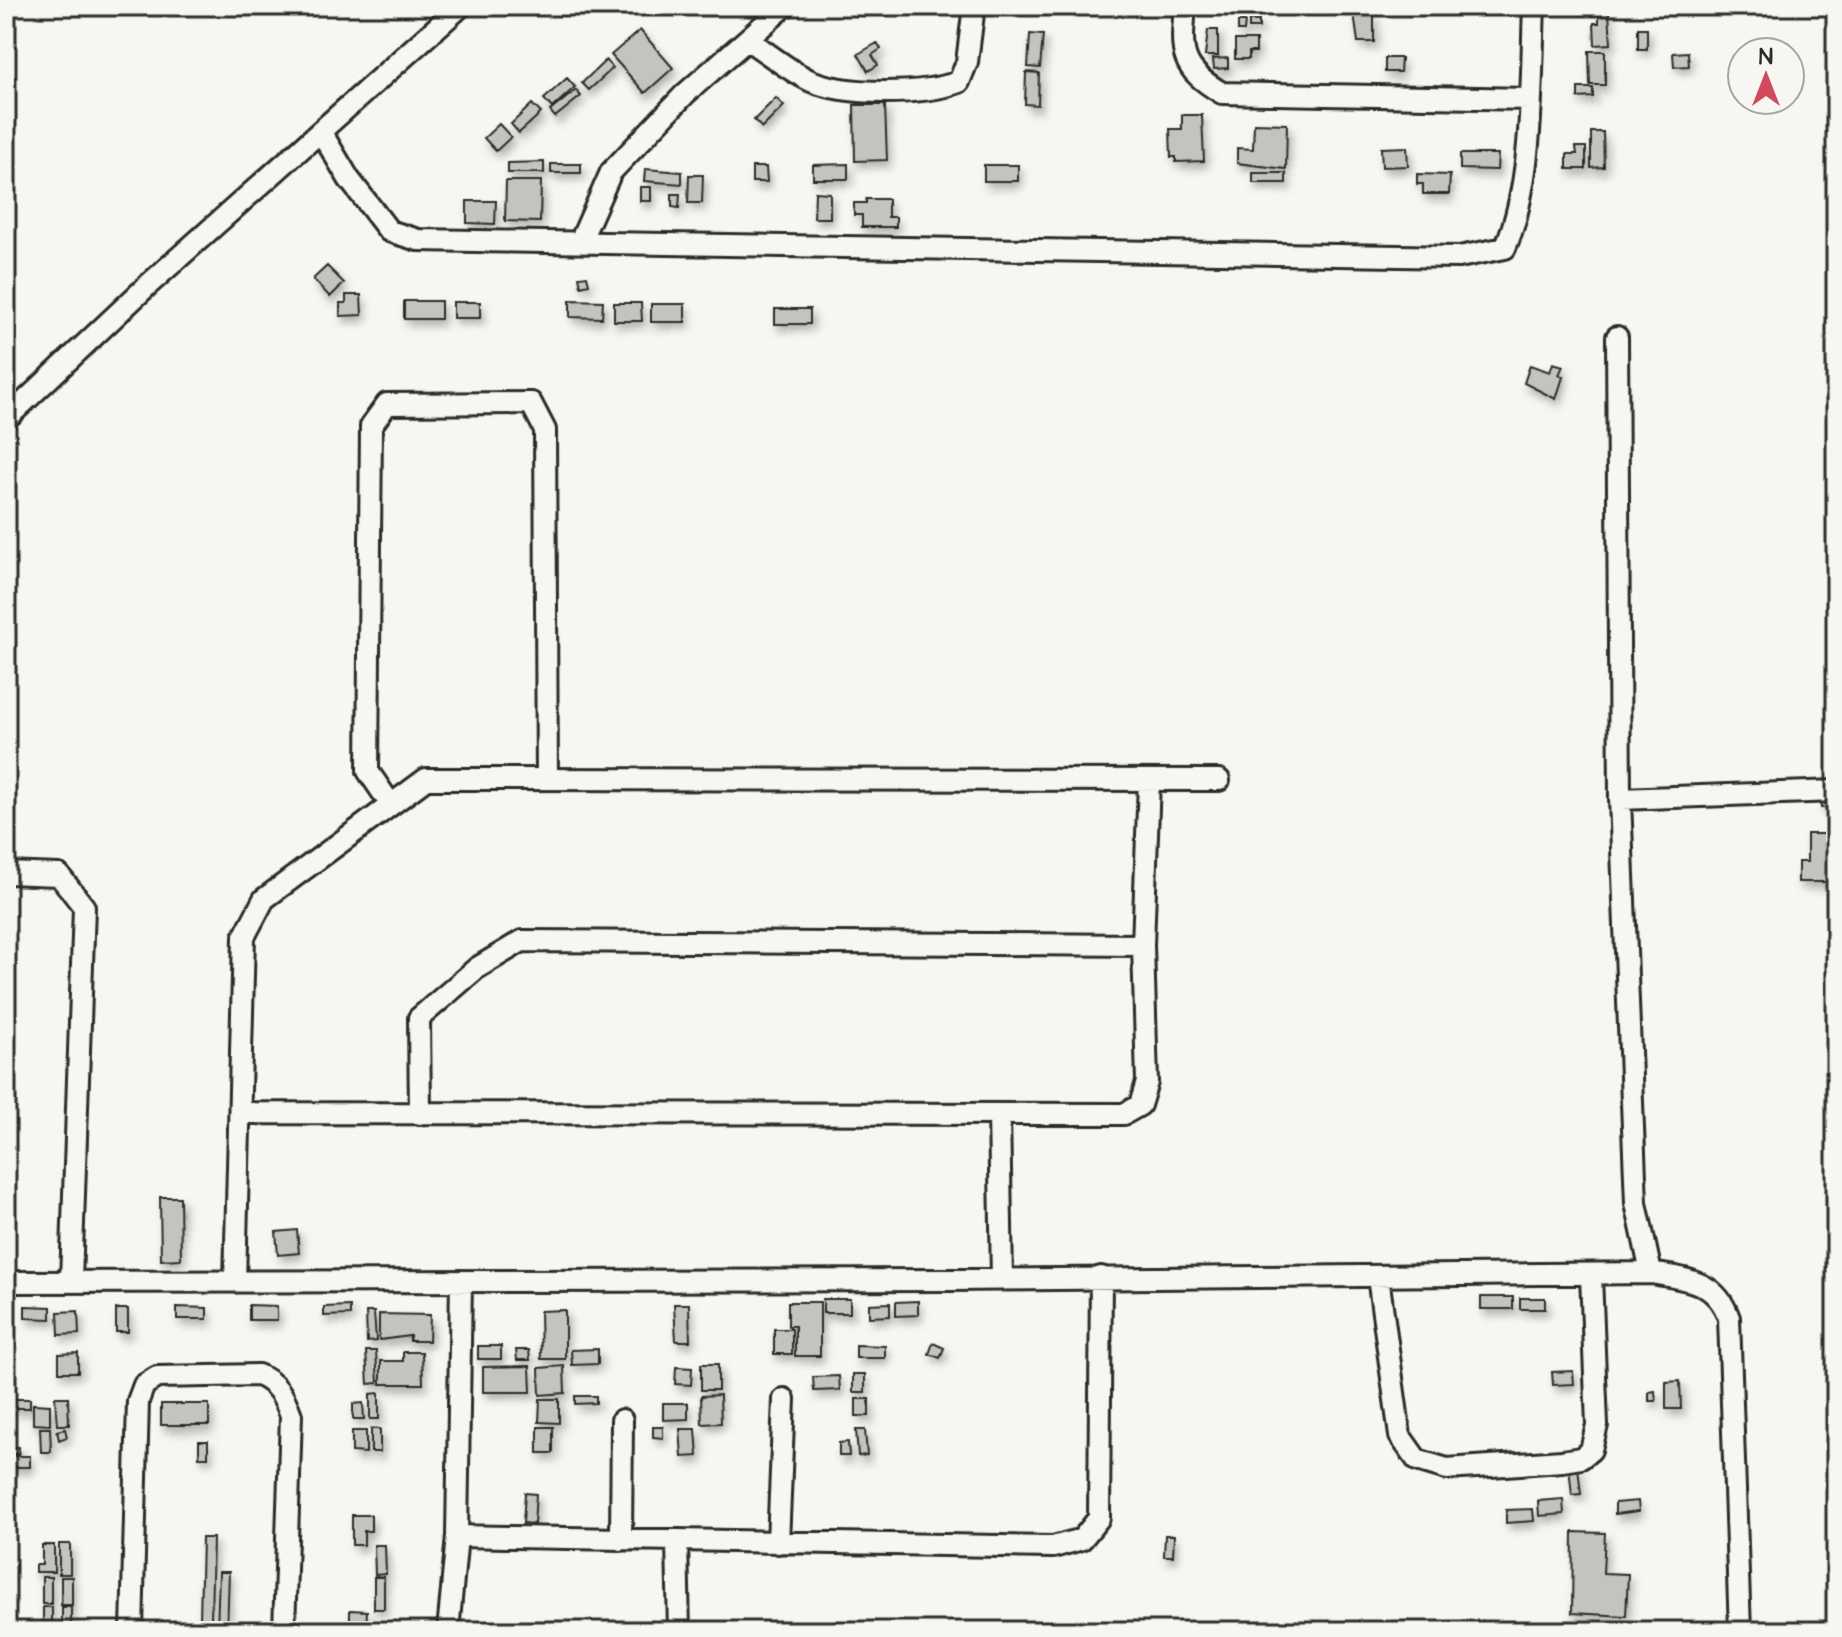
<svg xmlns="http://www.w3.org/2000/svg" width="1842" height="1637" font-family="'Architects Daughter',sans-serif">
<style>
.building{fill:#c3c3c0;stroke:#2b2b2b;stroke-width:2;filter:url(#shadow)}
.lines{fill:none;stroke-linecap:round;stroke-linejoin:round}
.minor-casing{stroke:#2b2b2b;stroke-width:26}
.minor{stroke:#f6f6f2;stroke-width:20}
</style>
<defs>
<filter id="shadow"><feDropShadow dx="3.5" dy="6" stdDeviation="4" flood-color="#0004"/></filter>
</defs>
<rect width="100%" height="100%" fill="#f6f6f2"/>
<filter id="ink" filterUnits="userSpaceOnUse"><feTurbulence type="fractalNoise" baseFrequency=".0125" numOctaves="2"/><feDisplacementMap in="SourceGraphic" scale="16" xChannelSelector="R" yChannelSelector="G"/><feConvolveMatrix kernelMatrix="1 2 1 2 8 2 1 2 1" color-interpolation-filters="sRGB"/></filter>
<g filter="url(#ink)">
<!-- building -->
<path class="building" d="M1609,11L1611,44L1595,45L1594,23H1599V12Z
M1354,14H1374V42H1358Z
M1249,21H1259V28H1249Z
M1238,22H1245L1244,31H1238Z
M1638,28H1647V49H1638Z
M640,30L673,68L645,93L611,55Z
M1208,30H1218V56H1205Z
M1030,34L1043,35L1040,68L1028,67Z
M1235,40H1256V52H1249V59H1235Z
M877,43L881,49L872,55L878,65L868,71L858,54Z
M1589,51H1605V85H1590Z
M1688,52L1689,66L1674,67L1673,53Z
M1228,58V68L1214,69L1213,59Z
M1385,58H1401L1400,72H1385Z
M606,60L613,68L589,90L582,83Z
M1026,72L1039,73L1038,105L1025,104Z
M567,78L575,87L552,108L544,99Z
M1578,88H1593V97L1578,98Z
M576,90L581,96L555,117L550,111Z
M776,98L784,106L762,128L754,120Z
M532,104L541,113L519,133L511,124Z
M854,105H885L887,160L855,161Z
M1182,115H1202L1204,161L1176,162V157H1171L1170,129H1182Z
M1254,123L1287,124L1286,169L1237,163V148L1253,149Z
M499,124L511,137L496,151L484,138Z
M1591,132H1603L1604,167L1591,168Z
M1407,147L1408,166L1382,167L1381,148Z
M1576,147H1586V169H1567V154H1577Z
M1460,154H1498L1497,170L1460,169Z
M544,162V173H508V163Z
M551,164H581V173H551Z
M848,164V179H813V165Z
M984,165H1018V181H984Z
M752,167H766L767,182H752Z
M645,169L682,172V184L644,181Z
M1253,173H1286V183H1253Z
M1417,174L1450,175L1449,194H1423V184H1417Z
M689,175H703L702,203H688Z
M506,181H541L540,222L505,221Z
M640,187H651V201H640Z
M815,192L830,193V218H814Z
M672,194H680L679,208L672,207Z
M866,199H888V217H896V227H862V215H854V203H866Z
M467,201H496L495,224L467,223Z
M327,266L344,283L330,297L313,279Z
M587,276L589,284L581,286L579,277Z
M346,295H361L362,315L340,316V303H346Z
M570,300L603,301L602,318L570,317Z
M404,301H441V319H404Z
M453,302H480V318H453Z
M614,303H641L642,321H614Z
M651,304H685V322H651Z
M775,309H810V324H775Z
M1553,363L1563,366L1559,375L1563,377L1556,399L1524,383L1530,365L1550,372Z
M1821,798H1836V816H1830V808H1821Z
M1807,834H1836L1835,882H1798V862H1807Z
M160,1197H180L181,1259L161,1260Z
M297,1230L299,1253L278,1255L276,1232Z
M1481,1297H1513V1309H1481Z
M1520,1298H1545V1309H1520Z
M823,1299H850V1313H823Z
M918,1301V1315L896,1316V1302Z
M788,1302H820V1356H795V1326H788Z
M890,1303V1316L869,1317V1304Z
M674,1304H689L690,1341H676Z
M249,1305L277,1306V1320H249Z
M25,1306L51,1307V1319L25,1318Z
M350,1306V1315L324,1316V1307Z
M177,1307L207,1308V1319H177Z
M116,1309H128V1332H116Z
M565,1310V1359H541L540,1311Z
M78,1311L79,1334L59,1335L58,1312Z
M366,1312H374L376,1341L367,1342Z
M379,1314L430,1315L429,1341H410V1336L379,1340Z
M774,1329H792V1354H774Z
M933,1343L944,1348L940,1358L929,1354Z
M856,1345L885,1346V1358H856Z
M478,1346H501V1359H478Z
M598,1349V1364L572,1365L571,1350Z
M516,1350H529L530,1360H517Z
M366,1351H376L378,1383L368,1384Z
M403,1352H422L423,1384H381V1361H403Z
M78,1353V1372H59V1354Z
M701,1364H718V1390H701Z
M530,1366L531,1392H483V1367Z
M564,1366L565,1393L540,1395L539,1368Z
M676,1367L692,1368L691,1385L675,1384Z
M1573,1371L1574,1384L1553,1385L1552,1372Z
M853,1374H865V1392H853Z
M839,1376L840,1390L814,1391L813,1377Z
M1680,1381L1681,1409H1666V1382Z
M1655,1391L1656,1401H1649V1392Z
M379,1393V1419H370V1394Z
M720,1395L721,1423L702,1424L701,1396Z
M575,1396H596V1403L575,1404Z
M55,1397H68L69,1425H57Z
M7,1399H30V1408H7Z
M540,1399H559V1423L539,1422Z
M856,1399H869V1416H856Z
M363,1403L364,1419H353V1404Z
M663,1403H688V1419L663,1420Z
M33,1404L50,1405V1425L33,1424Z
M161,1404H209V1425H161Z
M538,1427H553V1453H538Z
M653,1427H663V1438L653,1437Z
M40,1428H50L51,1452H41Z
M65,1429L67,1437L59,1440L57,1431Z
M371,1429H380V1452H371Z
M680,1429H696L698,1456L682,1457Z
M856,1430H865L867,1455L858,1456Z
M352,1431H366V1453L352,1452Z
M199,1441H208V1457H199Z
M848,1442L849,1456H839V1443Z
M6,1447H19V1454H6Z
M6,1456H30V1467H6Z
M1569,1467H1578L1581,1494L1572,1495Z
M525,1493L536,1494L534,1524L523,1523Z
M1563,1499L1564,1514L1539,1516L1538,1501Z
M1638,1501L1639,1511L1615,1514V1503Z
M1533,1509L1534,1521L1506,1523V1510Z
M352,1515H371V1531H364V1545H352Z
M1573,1532L1605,1533L1603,1573L1628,1574L1626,1616L1572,1613Z
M1165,1535H1174L1173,1556H1164Z
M202,1538H213L211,1619H200Z
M59,1544H70V1574H59Z
M42,1545H54V1572H35V1565H42Z
M374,1545H385L386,1574L375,1575Z
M219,1572H229L227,1631H217Z
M42,1577H51V1604H42Z
M61,1577H72V1605H61Z
M374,1577H384V1609H374Z
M43,1607H52V1631H43Z
M62,1607H71V1631H62Z
M350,1610L367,1611L366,1631L350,1628Z"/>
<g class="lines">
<!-- minor casing -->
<g class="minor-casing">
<path id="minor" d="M1185,6C1181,52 1179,68 1222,93L1530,99
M748,40C768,53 789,71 811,81C847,96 923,95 959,82L967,62L974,6
M321,132L349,179L389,231L418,240L1459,257L1505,248C1534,182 1531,79 1534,6
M580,242L611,172L685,94L785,6
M1617,337L1620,799L1636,1203L1651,1273
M6,419L148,285L461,6
M1620,799L1836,791
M391,805L368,771L371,426L387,404L531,403L545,430L547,779
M6,873L59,875L84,907L71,1281
M240,1113L1124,1114L1140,1105L1147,1082L1143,945L1149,780
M420,1114L419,1018L477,968L522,941L1143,945
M999,1114L1002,1279
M1378,1277L1400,1436L1417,1460L1447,1469L1562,1461L1581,1458L1591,1450L1597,1425L1591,1276
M235,1281L244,937L264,899L426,779L1219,780
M6,1282L951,1280L1651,1273C1686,1279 1716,1280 1729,1318L1740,1631
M457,1536L1053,1547L1082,1539L1099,1518L1101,1277
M621,1540L622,1420
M677,1542L679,1631
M778,1543L784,1399
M132,1631L138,1401L144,1385L157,1377L258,1375C277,1383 284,1396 291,1415L284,1631
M448,1631L457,1536L461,1281"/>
</g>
<!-- minor -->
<use href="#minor" class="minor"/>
</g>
</g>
<!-- margin -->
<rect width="1842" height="1637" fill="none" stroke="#f6f6f2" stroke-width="32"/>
<rect x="16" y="16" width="1810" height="1605" fill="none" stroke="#2b2b2b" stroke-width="3" filter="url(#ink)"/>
<!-- north arrow -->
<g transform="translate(1766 76)"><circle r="38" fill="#f6f6f2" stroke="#a5a5a2" stroke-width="2"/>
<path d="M0-6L14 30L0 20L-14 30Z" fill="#d1495b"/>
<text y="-12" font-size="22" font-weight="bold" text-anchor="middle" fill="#2b2b2b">N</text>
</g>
</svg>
